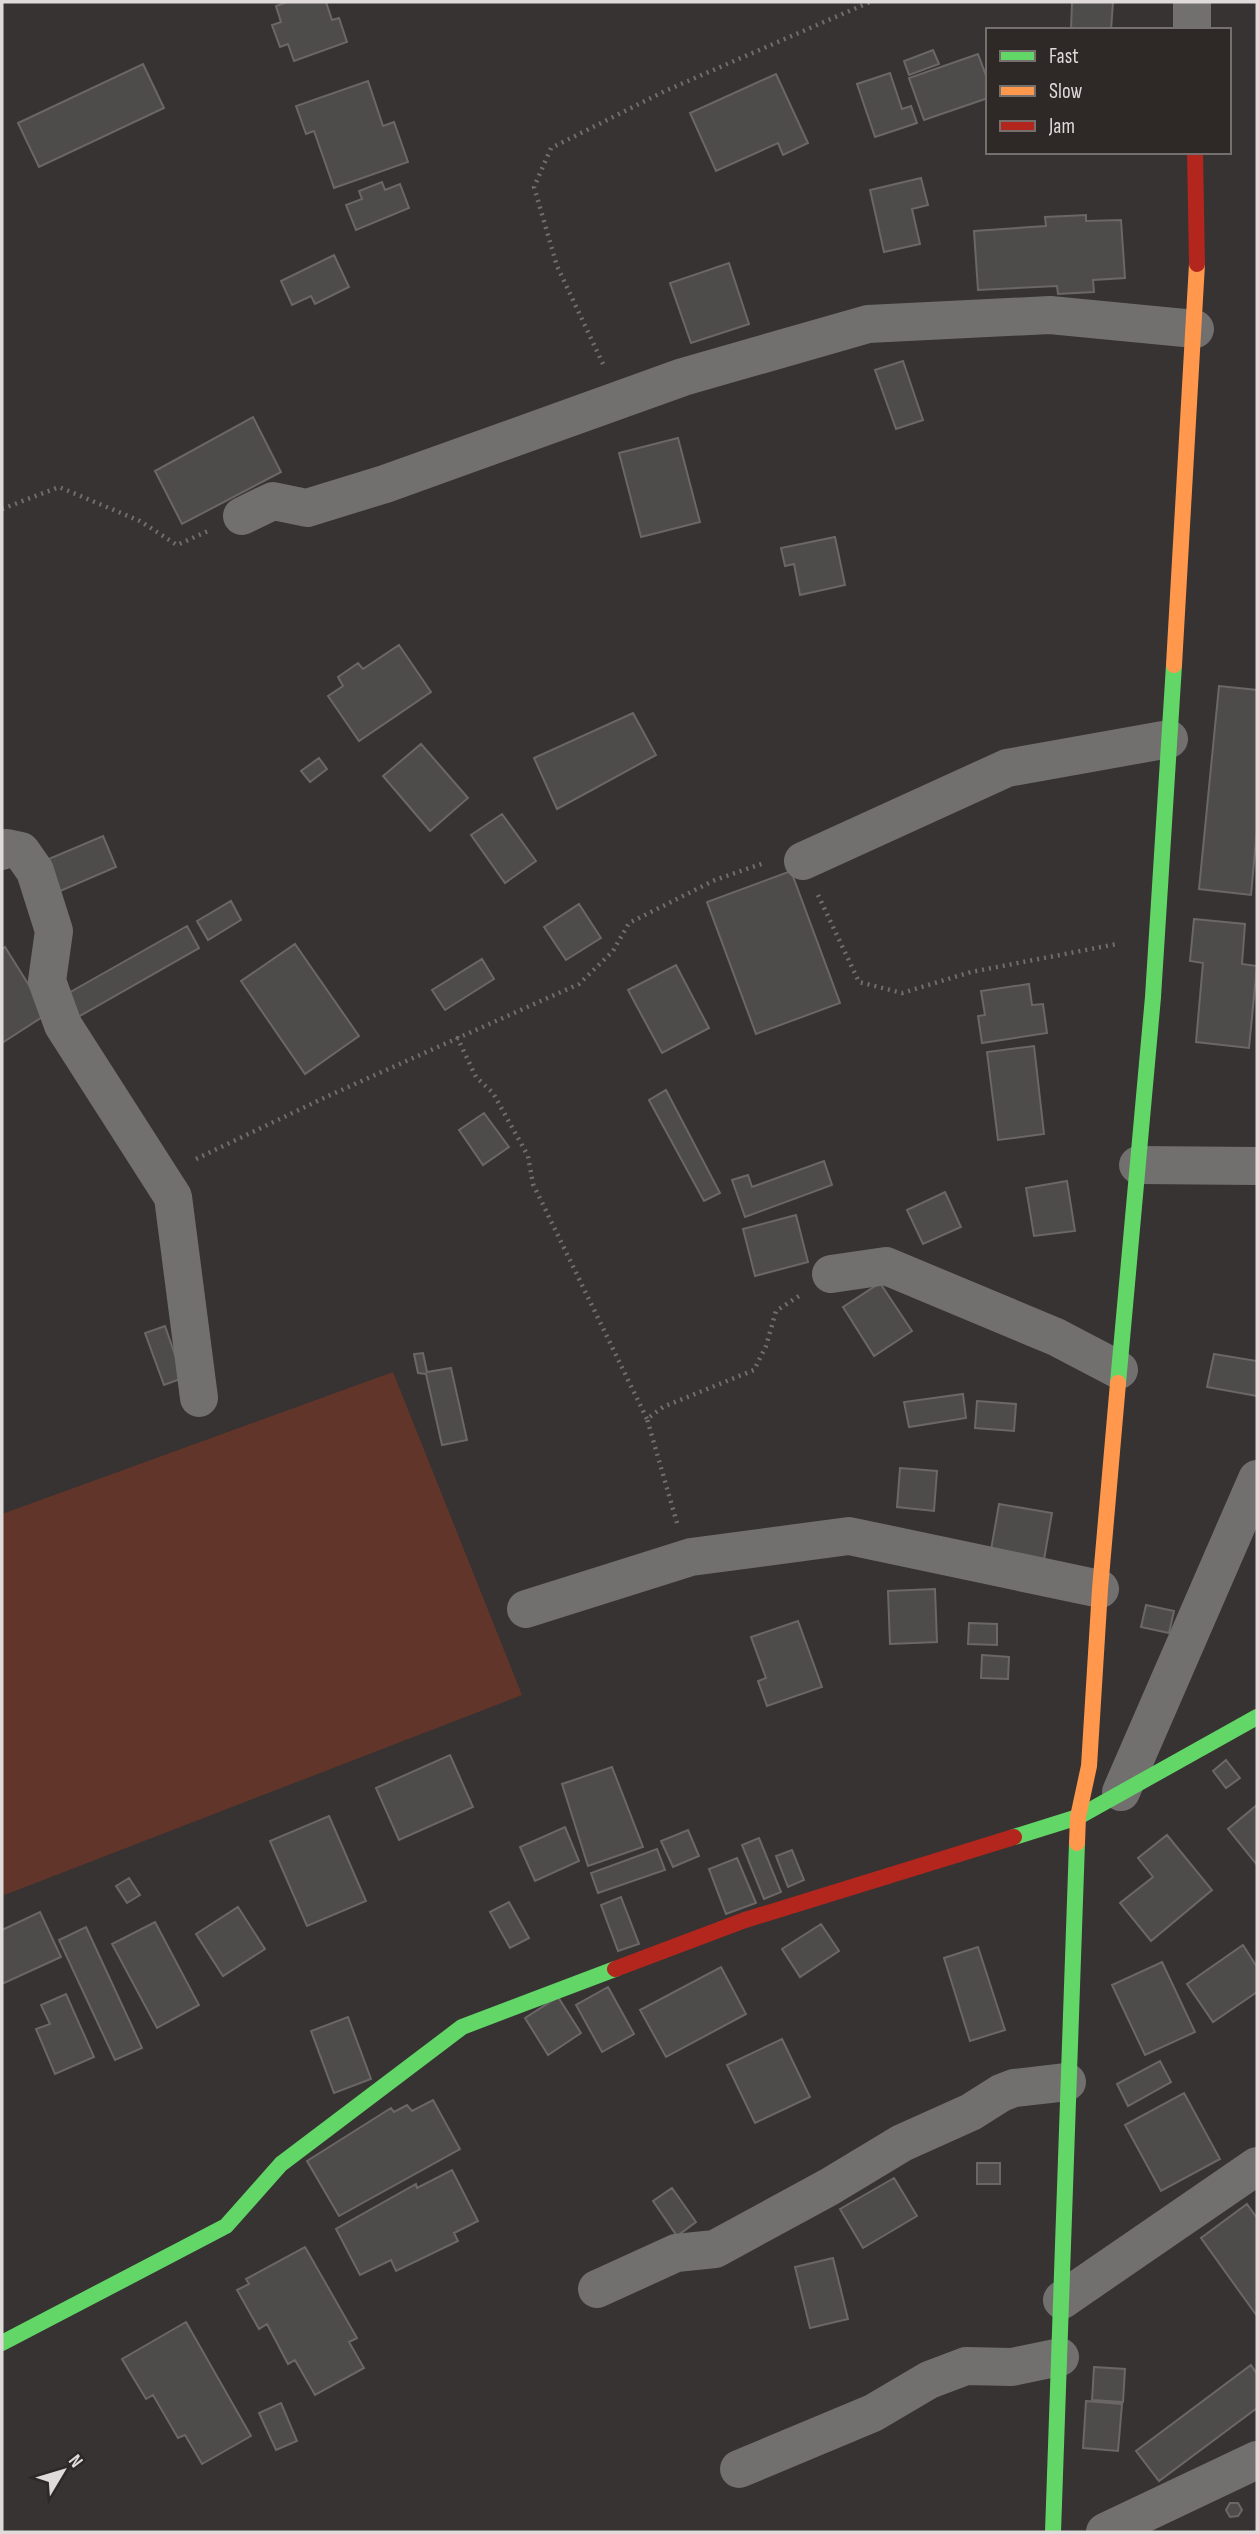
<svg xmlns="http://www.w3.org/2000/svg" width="1259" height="2534" font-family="'Sofia Sans Condensed',sans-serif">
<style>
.green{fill:#613529}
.building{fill:#4e4c4a;stroke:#6a6766;stroke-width:2}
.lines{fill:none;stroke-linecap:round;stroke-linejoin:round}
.path{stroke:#6f6e6e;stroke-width:4.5;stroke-dasharray:2 5;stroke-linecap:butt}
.street{stroke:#72706f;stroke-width:38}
.fast{stroke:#63d668;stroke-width:16}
.slow{stroke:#ff974d;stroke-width:16}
.jam{stroke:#b3261e;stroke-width:16}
</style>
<rect width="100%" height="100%" fill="#363332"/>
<!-- green -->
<path class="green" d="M393,1372L522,1695L2,1896V1514Z"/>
<!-- building -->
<path class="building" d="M287,2H326L332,20L339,18L347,42L294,61L288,44L280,47L272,25L281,22L276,6Z
M1072,2H1113L1111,30H1071Z
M933,50L939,64L909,75L904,61Z
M978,54L988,81V98L924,120L909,78Z
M143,64L164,108L39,167L18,123Z
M890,73L902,109L911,106L917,123L875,137L857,84Z
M776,74L808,143L783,155L778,143L716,171L690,113Z
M368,81L383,126L394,122L408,162L334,188L314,131L306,134L296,106Z
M921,178L928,205L912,209L920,244L884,252L870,190Z
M382,182L385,190L400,184L409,208L356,230L346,205L362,199L359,191Z
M1086,215V221L1121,220L1125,278L1093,280L1094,292L1058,294L1057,286L978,290L974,231L1046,226L1045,217Z
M334,255L349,287L315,304L311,296L292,305L281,281Z
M729,263L749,324L691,343L670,283Z
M903,361L923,420L896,429L875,370Z
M253,417L281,472L182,524L155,471Z
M678,438L700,522L641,537L619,453Z
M835,537L845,585L800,595L794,564L785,566L781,548Z
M399,645L431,692L359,741L328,696L343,686L338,677L358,663L363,669Z
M1219,686L1257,690V829L1251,895L1199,889Z
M633,713L656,755L557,809L534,758Z
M421,744L468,798L430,831L383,776Z
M319,758L327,769L310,782L301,771Z
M502,814L536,861L505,883L471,835Z
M103,836L116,867L58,892L44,861Z
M791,871L840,1003L756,1034L707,902Z
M231,901L241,920L208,940L197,921Z
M579,904L601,938L566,960L544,927Z
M1194,919L1245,924L1242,964L1257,966L1249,1048L1196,1042L1203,963L1190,961Z
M187,926L199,948L78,1017L65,995Z
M295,944L359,1036L305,1074L241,981Z
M5,947L47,1014L2,1043V949Z
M482,959L494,979L445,1010L432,990Z
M676,965L709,1028L662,1053L628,990Z
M1029,984L1032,1005L1043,1004L1047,1033L982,1043L978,1016L985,1015L981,991Z
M1034,1046L1044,1134L998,1140L987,1052Z
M666,1090L720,1193L704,1201L649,1100Z
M484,1113L509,1147L483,1165L459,1130Z
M824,1161L832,1185L745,1217L732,1180L748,1175L752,1187Z
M1067,1181L1075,1231L1034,1236L1026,1188Z
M945,1192L961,1227L923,1244L907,1210Z
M796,1215L808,1262L755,1276L743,1229Z
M880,1283L912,1331L874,1356L843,1307Z
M165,1326L183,1378L164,1385L145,1333Z
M423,1353L427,1372L451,1368L467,1440L442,1445L426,1374L418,1373L414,1354Z
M1214,1354L1257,1361V1396L1207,1387Z
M963,1394L966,1418L909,1427L904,1402Z
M977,1401L1016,1404L1014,1431L975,1428Z
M900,1468L937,1471L934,1511L897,1507Z
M999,1504L1052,1513L1044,1560L991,1550Z
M935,1589L937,1642L890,1644L888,1591Z
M1146,1605L1174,1611L1169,1633L1141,1627Z
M798,1621L822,1687L767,1706L758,1681L766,1678L751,1637Z
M969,1623L997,1624V1645L968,1644Z
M982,1655L1009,1657L1008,1679L981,1678Z
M450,1755L473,1807L399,1840L376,1788Z
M1226,1760L1240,1778L1226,1788L1213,1771Z
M612,1767L643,1847L588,1866L562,1784Z
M1257,1805V1865L1228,1829Z
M329,1816L366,1901L307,1926L270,1841Z
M565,1827L579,1861L535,1881L520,1847Z
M688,1830L699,1856L673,1867L661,1841Z
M1167,1835L1212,1890L1151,1941L1120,1903L1153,1877L1138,1858Z
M759,1838L781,1892L764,1899L742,1845Z
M657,1849L665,1870L598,1893L591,1873Z
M792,1850L804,1880L788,1887L776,1856Z
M737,1858L756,1903L726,1914L709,1869Z
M129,1878L140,1895L127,1903L116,1886Z
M621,1897L639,1944L618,1951L601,1905Z
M509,1902L529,1938L510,1948L490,1912Z
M238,1907L265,1949L223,1976L196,1934Z
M40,1912L61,1957L2,1984V1930Z
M155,1922L199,2005L157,2028L112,1944Z
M821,1924L839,1951L800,1977L782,1949Z
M86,1927L142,2048L115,2060L59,1940Z
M1243,1945L1257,1967V1992L1213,2022L1187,1984Z
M978,1947L1005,2030L970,2041L944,1958Z
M1162,1962L1195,2032L1145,2055L1112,1985Z
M721,1967L746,2014L666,2057L640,2010Z
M608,1987L634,2034L602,2052L576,2005Z
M66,1994L94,2057L55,2074L36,2029L50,2024L41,2005Z
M558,1997L581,2033L548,2055L525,2018Z
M348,2017L371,2079L334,2093L311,2031Z
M782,2039L810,2097L755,2123L727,2065Z
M1160,2061L1171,2082L1128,2106L1117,2084Z
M1184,2093L1220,2159L1161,2191L1125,2125Z
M433,2100L460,2149L339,2216L307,2161L391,2108L394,2112L407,2105L412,2111Z
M977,2163H1000V2184H977Z
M452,2170L478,2221L454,2233L458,2241L396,2271L391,2260L360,2275L336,2229L416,2184L417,2188Z
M894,2178L917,2216L863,2248L840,2209Z
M672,2188L696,2222L677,2236L653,2201Z
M1247,2204L1257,2218V2316L1201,2238Z
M305,2247L357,2338L349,2342L364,2368L315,2395L295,2360L288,2364L267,2324L259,2329L237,2290L249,2284L246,2279Z
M833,2258L848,2319L810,2328L795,2267Z
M186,2322L251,2436L202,2464L185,2435L178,2438L153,2395L146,2399L122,2359Z
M1251,2365L1257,2374V2408L1159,2481L1136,2451Z
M1094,2367L1125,2369L1123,2402L1092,2400Z
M1086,2401L1122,2404L1118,2451L1083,2448Z
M281,2403L297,2441L276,2450L259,2413Z
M1230,2503H1238L1242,2510L1238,2516L1230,2517L1226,2510Z"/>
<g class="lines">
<!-- path -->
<path class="path" d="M603,364L557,266L534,187L551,148L665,91L870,2
M2,509L59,487L140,521L177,545L208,531
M818,895L859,982L902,993L971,972L1117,944
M457,1037L476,1077L493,1093L528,1156L533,1184L647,1419
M196,1159L328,1096L579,984L613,951L629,923L715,880L764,863
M677,1523L647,1419L663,1407L754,1370L766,1346L776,1311L802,1294"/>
<!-- street -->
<path class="street" d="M1192,2V30
M242,516L273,501L307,508L385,484L683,377L868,324L1050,315L1195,329
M2,851L7,848L21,851L35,871L54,931L47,981L63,1025L173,1197L199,1398
M803,861L1007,768L1169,739
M1138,1165L1257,1166
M831,1274L886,1266L1056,1337L1119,1370
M526,1609L691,1557L849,1536L1100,1589
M1121,1792L1257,1479
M597,2289L676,2253L715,2249L829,2187L902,2143L971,2112L1001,2093L1014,2088L1067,2082
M1062,2300L1257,2166
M739,2469L873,2413L929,2380L966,2366L1012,2367L1060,2357
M1105,2532L1257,2460"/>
<!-- fast -->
<path class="fast" d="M1118,1383L1153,997L1174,665
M1014,1837L1078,1817L1257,1717
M2,2343L226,2226L281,2164L462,2027L615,1969
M1053,2532L1077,1843"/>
<!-- slow -->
<path class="slow" d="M1174,665L1197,264
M1077,1843L1078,1817L1089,1766L1100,1589L1118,1383"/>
<!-- jam -->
<path class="jam" d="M1195,152L1197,264
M615,1969L745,1920L1014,1837"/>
</g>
<!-- border -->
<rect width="1259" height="2534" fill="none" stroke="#dfdbda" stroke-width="7"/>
<!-- legend -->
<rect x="986" y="28" width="245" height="126" fill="#2e2826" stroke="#75706e" stroke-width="2"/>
<rect x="1000" y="51" width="35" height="10" fill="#63d668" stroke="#75706e" stroke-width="2"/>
<text x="1049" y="63" font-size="21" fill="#dfdbda">Fast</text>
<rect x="1000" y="86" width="35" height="10" fill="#ff974d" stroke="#75706e" stroke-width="2"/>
<text x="1049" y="98" font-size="21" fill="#dfdbda">Slow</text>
<rect x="1000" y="121" width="35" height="10" fill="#b3261e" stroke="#75706e" stroke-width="2"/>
<text x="1049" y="133" font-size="21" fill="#dfdbda">Jam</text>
<!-- north arrow -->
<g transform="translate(63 2471) rotate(52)" stroke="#2e2826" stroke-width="5" paint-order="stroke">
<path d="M0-5L12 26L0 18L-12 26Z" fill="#dfdbda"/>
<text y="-10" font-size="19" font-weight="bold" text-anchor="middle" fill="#dfdbda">N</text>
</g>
</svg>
